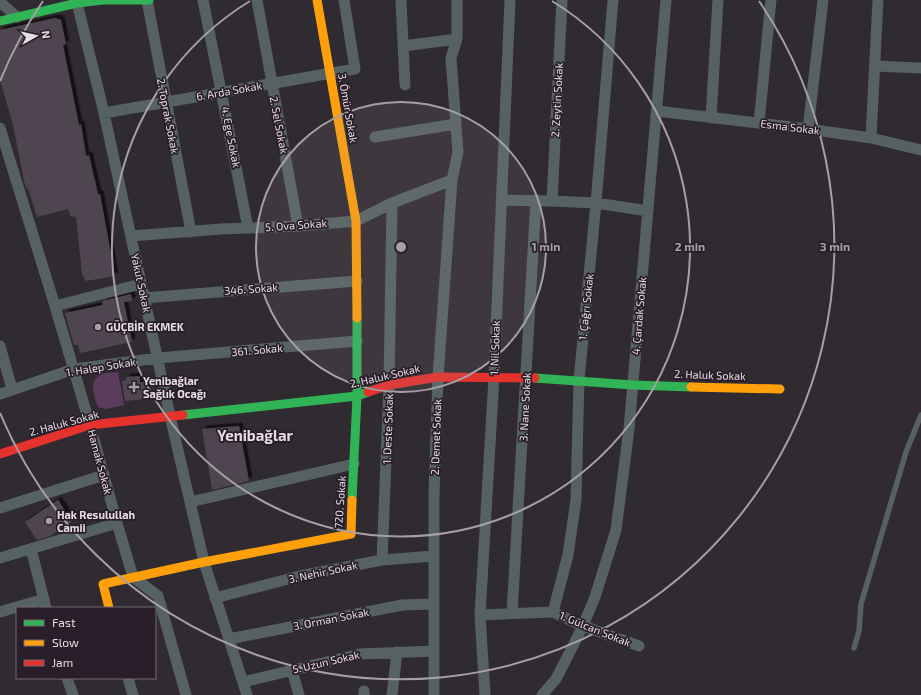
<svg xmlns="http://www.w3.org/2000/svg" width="921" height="695" font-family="'Exo 2',sans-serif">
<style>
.green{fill:#5c3c5d}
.building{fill:#504551;filter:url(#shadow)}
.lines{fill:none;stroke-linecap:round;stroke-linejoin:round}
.lane{stroke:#566261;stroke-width:5.5}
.street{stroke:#566261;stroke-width:11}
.fast{stroke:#30b455;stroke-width:9}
.slow{stroke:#ff9f0a;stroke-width:9}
.jam{stroke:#e5322d;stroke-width:9}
.ring{fill:none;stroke:#a69fa6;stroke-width:2}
.poi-dot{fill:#a69fa6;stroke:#291e29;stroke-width:1.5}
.labels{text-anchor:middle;stroke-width:3.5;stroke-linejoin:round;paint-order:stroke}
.street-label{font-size:11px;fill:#e5dde5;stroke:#291e29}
.poi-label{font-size:11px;font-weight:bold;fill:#e5dde5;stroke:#291e29;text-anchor:start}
.district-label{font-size:15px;font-weight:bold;fill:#e5dde5;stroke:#291e29}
.centre{fill:#a69fa6;stroke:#291e29;stroke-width:2}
.ring-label{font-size:12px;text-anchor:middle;font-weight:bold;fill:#a69fa6;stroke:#291e29;stroke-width:3.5;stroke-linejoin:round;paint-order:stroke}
</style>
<defs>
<filter id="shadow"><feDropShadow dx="3.5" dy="-3.5" stdDeviation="0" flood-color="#0009"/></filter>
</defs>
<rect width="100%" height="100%" fill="#302b30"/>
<!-- green -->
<path class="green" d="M118,372L124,405L106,409L98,407C94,397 88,379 102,374C107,372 114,373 118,372Z"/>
<!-- building -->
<path class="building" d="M55,18L61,20L66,44L63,45L79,125L81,124L86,156L89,155L98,194H100L115,276L86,281L82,274L76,217L70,216L68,209L37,217L28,188H26L24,181L13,125L0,80V30Z
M131,294L132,301L124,302L132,342L80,353L78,345H74L65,313L103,305L102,301Z
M140,376V382H145L146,392L144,393L145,399L125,401L122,381L126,380V377Z
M239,426L249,481L212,490L202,429Z
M58,500L72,521L50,536L37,540L25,522Z"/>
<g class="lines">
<!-- lane -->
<path class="lane" d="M854,648L859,631L861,604L906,452L921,415"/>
<!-- street -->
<path class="street" d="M147,0L191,232
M203,0L248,228
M257,0L298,226
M401,0L405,85
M0,2L17,17
M77,3L104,113L170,416L204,562L247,695
M403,46L457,39
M875,66L921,68
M657,111L808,129L871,138L921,150
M104,113L355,69L344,0
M711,118L718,0
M759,123L771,0
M0,128L55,306L90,425L117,523L133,577L158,596L186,695
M808,129L823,0
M375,137L456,124
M871,138L878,0
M501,200L552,201L596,203L648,211
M552,201L562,0
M131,236L221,229L298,226L356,221L392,203L452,180
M144,298L357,281
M55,306L141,284
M0,346L12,389
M0,394L74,369L158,358L357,341
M190,502L354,464
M0,508L104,475
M31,549L46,608
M0,558L117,523
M382,560L389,385L392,203
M215,598L300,576L382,560L434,556
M0,612L44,599
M553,612L568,555L576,500L579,380L596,203L613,0
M512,613L536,200
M480,615L553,612L583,626L639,646
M229,639L402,605L434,604
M292,670L299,695
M67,678L73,695
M128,678L133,695
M243,682L360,654L434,651
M364,691V695
M392,695L397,652
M434,695V494L438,377L452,180L458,152L451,58L457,39V0
M485,695L480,615L494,377L510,0
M542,695L556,679L583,626L595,597L616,530L629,429L666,0"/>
<!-- fast -->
<path class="fast" d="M0,21L77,3L103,0H149
M535,378L633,385L691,387
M183,415L357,396L368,392
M352,500L357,396V318"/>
<!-- slow -->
<path class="slow" d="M317,0L356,221L357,318
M691,387L780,389
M109,608L103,584L204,562L351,534L352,500"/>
<!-- jam -->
<path class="jam" d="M368,392L389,385L438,377L535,378
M0,454L90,425L183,415"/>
</g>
<!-- distance rings -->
<circle cx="401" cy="247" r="145" fill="#a69fa6" fill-opacity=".12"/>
<g class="ring">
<circle cx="401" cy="247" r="145"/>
<path d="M552 1A289 289 0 1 1 250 1"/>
<path d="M0 81A434 434 0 0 1 43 1M759 1A434 434 0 1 1 0 413"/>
</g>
<!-- markers -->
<g class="poi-dot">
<circle cx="98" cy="327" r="4"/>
<path d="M132 381h4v4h4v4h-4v4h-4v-4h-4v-4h4z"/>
<circle cx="49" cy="521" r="4"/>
</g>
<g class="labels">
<!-- street labels -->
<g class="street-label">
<text transform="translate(229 91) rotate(-10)" y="4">6. Arda Sokak</text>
<text transform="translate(557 100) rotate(-87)" y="4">2. Zeytin Sokak</text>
<text transform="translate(348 108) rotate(80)" y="4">3. Ömür Sokak</text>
<text transform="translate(168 116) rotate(79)" y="4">2. Toprak Sokak</text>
<text transform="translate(279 125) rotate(79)" y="4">2. Sel Sokak</text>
<text transform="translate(790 127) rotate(7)" y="4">Esma Sokak</text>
<text transform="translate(231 137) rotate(79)" y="4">4. Ege Sokak</text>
<text transform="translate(296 225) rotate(-4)" y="4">5. Ova Sokak</text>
<text transform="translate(141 283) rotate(78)" y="4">Yakut Sokak</text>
<text transform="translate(251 289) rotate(-4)" y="4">346. Sokak</text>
<text transform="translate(586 307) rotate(-84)" y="4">1. Çağrı Sokak</text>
<text transform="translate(639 316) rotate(-85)" y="4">4. Çardak Sokak</text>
<text transform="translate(495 348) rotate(-88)" y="4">1. Nil Sokak</text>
<text transform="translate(257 350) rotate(-5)" y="4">361. Sokak</text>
<text transform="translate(101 367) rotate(-9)" y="4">1. Halep Sokak</text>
<text transform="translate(710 375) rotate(2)" y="4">2. Haluk Sokak</text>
<text transform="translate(385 376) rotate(-13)" y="4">2. Haluk Sokak</text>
<text transform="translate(525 407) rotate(-87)" y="4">3. Nane Sokak</text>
<text transform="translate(64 423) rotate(-15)" y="4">2. Haluk Sokak</text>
<text transform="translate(388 429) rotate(-88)" y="4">1. Deste Sokak</text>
<text transform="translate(436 437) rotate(-88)" y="4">2. Demet Sokak</text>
<text transform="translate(100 462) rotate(75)" y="4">Hamak Sokak</text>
<text transform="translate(340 502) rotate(-86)" y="4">720. Sokak</text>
<text transform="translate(323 572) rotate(-12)" y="4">3. Nehir Sokak</text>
<text transform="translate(331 619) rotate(-11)" y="4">3. Orman Sokak</text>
<text transform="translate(595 629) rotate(22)" y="4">1. Gülcan Sokak</text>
<text transform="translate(326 662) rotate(-13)" y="4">5. Uzun Sokak</text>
</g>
<!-- poi labels -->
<g class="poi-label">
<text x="106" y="331">GÜÇBİR EKMEK</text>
<text x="143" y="385">Yenibağlar<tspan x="143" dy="13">Sağlık Ocağı</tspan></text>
<text x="57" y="519">Hak Resulullah<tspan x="57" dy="13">Camii</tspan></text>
</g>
<!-- district labels -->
<g class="district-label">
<text x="255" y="441">Yenibağlar</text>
</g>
</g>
<circle cx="401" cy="247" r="6" class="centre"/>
<g class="ring-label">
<text x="546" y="251">1 min</text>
<text x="690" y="251">2 min</text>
<text x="835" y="251">3 min</text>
</g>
<!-- legend -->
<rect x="16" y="607" width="140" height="72" fill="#291e29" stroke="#746a74"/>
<rect x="24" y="620" width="20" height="6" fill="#30b455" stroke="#746a74"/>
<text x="52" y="627" font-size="12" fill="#e5dde5">Fast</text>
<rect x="24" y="640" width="20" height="6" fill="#ff9f0a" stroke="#746a74"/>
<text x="52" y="647" font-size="12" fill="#e5dde5">Slow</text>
<rect x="24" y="660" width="20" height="6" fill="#e5322d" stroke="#746a74"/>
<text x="52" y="667" font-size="12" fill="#e5dde5">Jam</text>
<!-- north arrow -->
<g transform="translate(36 36) rotate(82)" stroke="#291e29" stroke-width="3" paint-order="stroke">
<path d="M0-3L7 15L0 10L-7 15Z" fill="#e5dde5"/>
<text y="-6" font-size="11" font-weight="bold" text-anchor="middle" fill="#e5dde5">N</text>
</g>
</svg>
